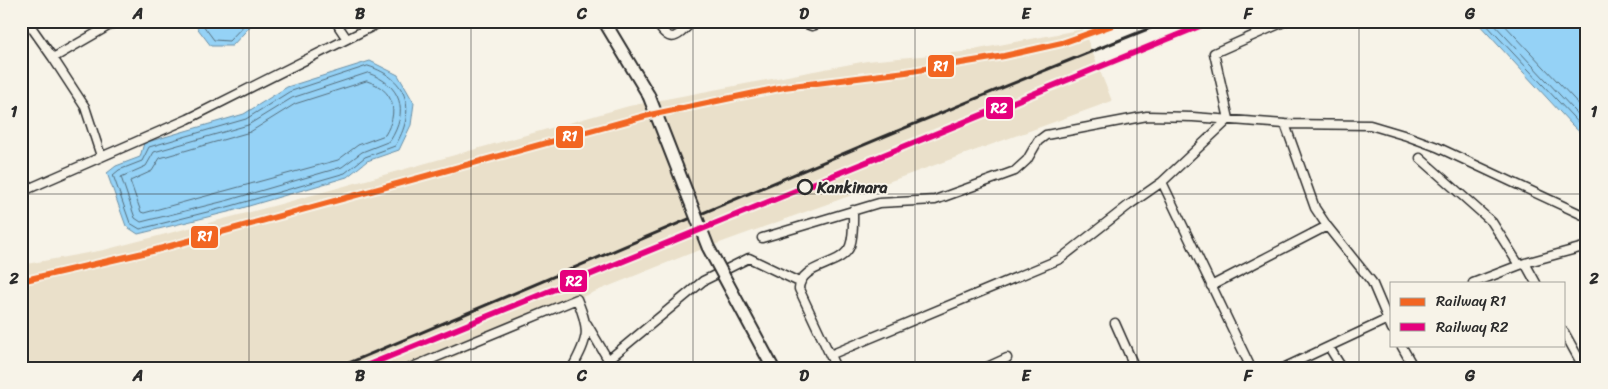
<svg xmlns="http://www.w3.org/2000/svg" width="1608" height="389" font-family="Sriracha,sans-serif">
<style>
.built{fill:#eae0ca}
.water{fill:#95d2f6;stroke:#6b8fa5}
.lines{fill:none;stroke-linecap:round;stroke-linejoin:round}
.shore{stroke:#556e7c;stroke-width:1}
.minor-casing{stroke:#2b2b2b;stroke-width:11}
.secondary-casing{stroke:#2b2b2b;stroke-width:15}
.minor{stroke:#f7f3e8;stroke-width:8}
.secondary{stroke:#f7f3e8;stroke-width:11}
.rail{stroke:#2b2b2b;stroke-width:3}
.secondary-bridge-casing{stroke:#2b2b2b;stroke-width:15;stroke-linecap:butt}
.secondary-bridge{stroke:#f7f3e8;stroke-width:11}
.rail-1-casing{stroke:#f7f3e8;stroke-width:10}
.rail-2-casing{stroke:#f7f3e8;stroke-width:10}
.rail-1{stroke:#f26522;stroke-width:6}
.rail-2{stroke:#e5007d;stroke-width:6}
.grid{fill:none;stroke:#2b2b2b;stroke-width:1;stroke-opacity:0.55}
.stop-dot{fill:#f7f3e8;stroke:#2b2b2b;stroke-width:2.5}
.labels{text-anchor:middle;stroke-width:4;stroke-linejoin:round;paint-order:stroke}
.stop-label{font-size:16px;font-weight:bold;fill:#2b2b2b;stroke:#f7f3e8;text-anchor:start}
.line-badge{stroke:#f7f3e8;stroke-width:2}
.badge-label{font-size:14px;text-anchor:middle;font-weight:bold;fill:#fff}
.neatline{fill:none;stroke:#2b2b2b;stroke-width:2}
.grid-label{font-size:16px;text-anchor:middle;font-weight:bold;fill:#2b2b2b}
</style>
<rect width="100%" height="100%" fill="#f7f3e8"/>
<filter id="ink" filterUnits="userSpaceOnUse"><feTurbulence type="fractalNoise" baseFrequency=".02" numOctaves="2"/><feDisplacementMap in="SourceGraphic" scale="10" xChannelSelector="R" yChannelSelector="G"/><feConvolveMatrix kernelMatrix="1 2 1 2 8 2 1 2 1" color-interpolation-filters="sRGB"/></filter>
<g filter="url(#ink)">
<!-- built -->
<path class="built" d="M1083,29L1112,101L689,254L577,299L431,368H21V265L104,250L277,205L629,106L867,61L963,52Z"/>
<!-- water -->
<path class="water" d="M192,21H255L232,46H211Z
M1476,21H1587V139L1572,125Z
M370,61L398,75L414,103L411,125L399,150L367,161L347,177L232,211L138,234L126,226L107,173L116,166L140,157L144,143L244,114L287,87Z"/>
<g class="lines">
<!-- shore -->
<path class="shore" d="M200,21L214,40L229,41L248,21
M1483,21L1587,132
M1491,21L1587,124
M1501,21L1587,113
M368,66C410,79 416,112 395,146L365,157L345,173L231,206L140,229L130,223L113,175L119,170L142,161L149,147L246,119L289,92Z
M368,73C402,85 409,111 390,141L362,152L342,167L229,200L141,222L135,218L121,177L146,166L154,152L248,125L292,98Z
M367,81C395,90 399,112 385,135L358,145L338,160L144,213L141,212L130,181L152,171L160,158L250,132L295,104Z"/>
<!-- minor casing -->
<g class="minor-casing">
<path id="minor" d="M27,21L53,58L117,21
M344,21L339,27L347,39
M655,21C671,45 675,39 693,21
M798,21L812,26L827,21
M1095,24L1101,21
M53,58L85,107L101,156
M1285,124L1315,208L1327,226L1372,282L1392,329
M1420,158L1492,222L1519,265
M1162,182L1251,368
M21,192L188,119L383,21
M762,238L879,203L935,200L1015,171L1027,160L1038,141L1046,135L1147,116L1193,117L1285,124L1370,125L1407,136L1437,147L1587,217
M1525,263L1536,283
M1473,283L1525,263L1587,246
M1211,286L1327,226
M1115,323L1135,368
M587,324L613,368
M1564,332L1584,368
M1401,345L1414,368
M1329,347L1342,368
M830,355L1060,259L1129,205L1162,182L1229,119L1214,53L1286,21
M608,360L703,281L749,258L799,282
M410,368L577,299C590,331 589,337 572,368
M836,368L799,289C800,263 842,267 850,246C854,235 853,221 853,210
M985,368L1007,358
M1283,368L1392,317"/>
</g>
<!-- secondary casing -->
<g class="secondary-casing">
<path id="secondary" d="M604,21L649,96"/>
</g>
<!-- minor -->
<use href="#minor" class="minor"/>
<!-- secondary -->
<use href="#secondary" class="secondary"/>
<!-- rail -->
<path class="rail" d="M21,281L152,251L645,116L784,87L906,72L1004,56L1062,43L1124,21
M337,368C614,252 889,131 1168,21"/>
<!-- secondary-bridge casing -->
<g class="secondary-bridge-casing">
<path id="secondary-bridge" d="M649,96L708,247L773,368"/>
</g>
<!-- secondary-bridge -->
<use href="#secondary-bridge" class="secondary-bridge"/>
<!-- rail-1 casing -->
<g class="rail-1-casing">
<path id="rail-1" d="M21,281L152,251L645,116L784,87L906,72L1004,56L1062,43L1124,21"/>
</g>
<!-- rail-2 casing -->
<g class="rail-2-casing">
<path id="rail-2" d="M361,368L1212,21"/>
</g>
<!-- rail-1 -->
<use href="#rail-1" class="rail-1"/>
<!-- rail-2 -->
<use href="#rail-2" class="rail-2"/>
</g>
</g>
<!-- grid -->
<path class="grid" d="M249,21V368M471,21V368M693,21V368M915,21V368M1137,21V368M1359,21V368M21,194H1587"/>
<!-- markers -->
<circle class="stop-dot" cx="805" cy="187" r="7"/>
<g class="labels">
<!-- stop labels -->
<g class="stop-label">
<text x="817" y="193">Kankinara</text>
</g>
</g>
<g class="line-badge">
<rect x="927" y="54" width="28" height="24" rx="5" fill="#f26522"/>
<rect x="985" y="96" width="29" height="24" rx="5" fill="#e5007d"/>
<rect x="555" y="125" width="29" height="24" rx="5" fill="#f26522"/>
<rect x="190" y="225" width="29" height="24" rx="5" fill="#f26522"/>
<rect x="559" y="269" width="29" height="24" rx="5" fill="#e5007d"/>
</g>
<g class="badge-label">
<text x="941" y="71">R1</text>
<text x="999" y="113">R2</text>
<text x="570" y="141">R1</text>
<text x="205" y="241">R1</text>
<text x="574" y="286">R2</text>
</g>
<!-- margin -->
<rect width="1608" height="389" fill="none" stroke="#f7f3e8" stroke-width="55"/>
<!-- legend -->
<rect x="1390" y="282" width="175" height="65" fill="#f7f3e8" stroke="#a5a39c"/>
<rect x="1400" y="298" width="25" height="8" fill="#f26522" stroke="#a5a39c"/>
<text x="1436" y="306" font-size="15" fill="#2b2b2b">Railway R1</text>
<rect x="1400" y="323" width="25" height="8" fill="#e5007d" stroke="#a5a39c"/>
<text x="1436" y="332" font-size="15" fill="#2b2b2b">Railway R2</text>
<rect x="28" y="28" width="1552" height="334" class="neatline"/>
<g class="grid-label">
<text x="138" y="19">A</text>
<text x="360" y="19">B</text>
<text x="582" y="19">C</text>
<text x="804" y="19">D</text>
<text x="1026" y="19">E</text>
<text x="1248" y="19">F</text>
<text x="1470" y="19">G</text>
<text x="14" y="117">1</text>
<text x="1594" y="117">1</text>
<text x="14" y="284">2</text>
<text x="1594" y="284">2</text>
<text x="138" y="381">A</text>
<text x="360" y="381">B</text>
<text x="582" y="381">C</text>
<text x="804" y="381">D</text>
<text x="1026" y="381">E</text>
<text x="1248" y="381">F</text>
<text x="1470" y="381">G</text>
</g>
</svg>
